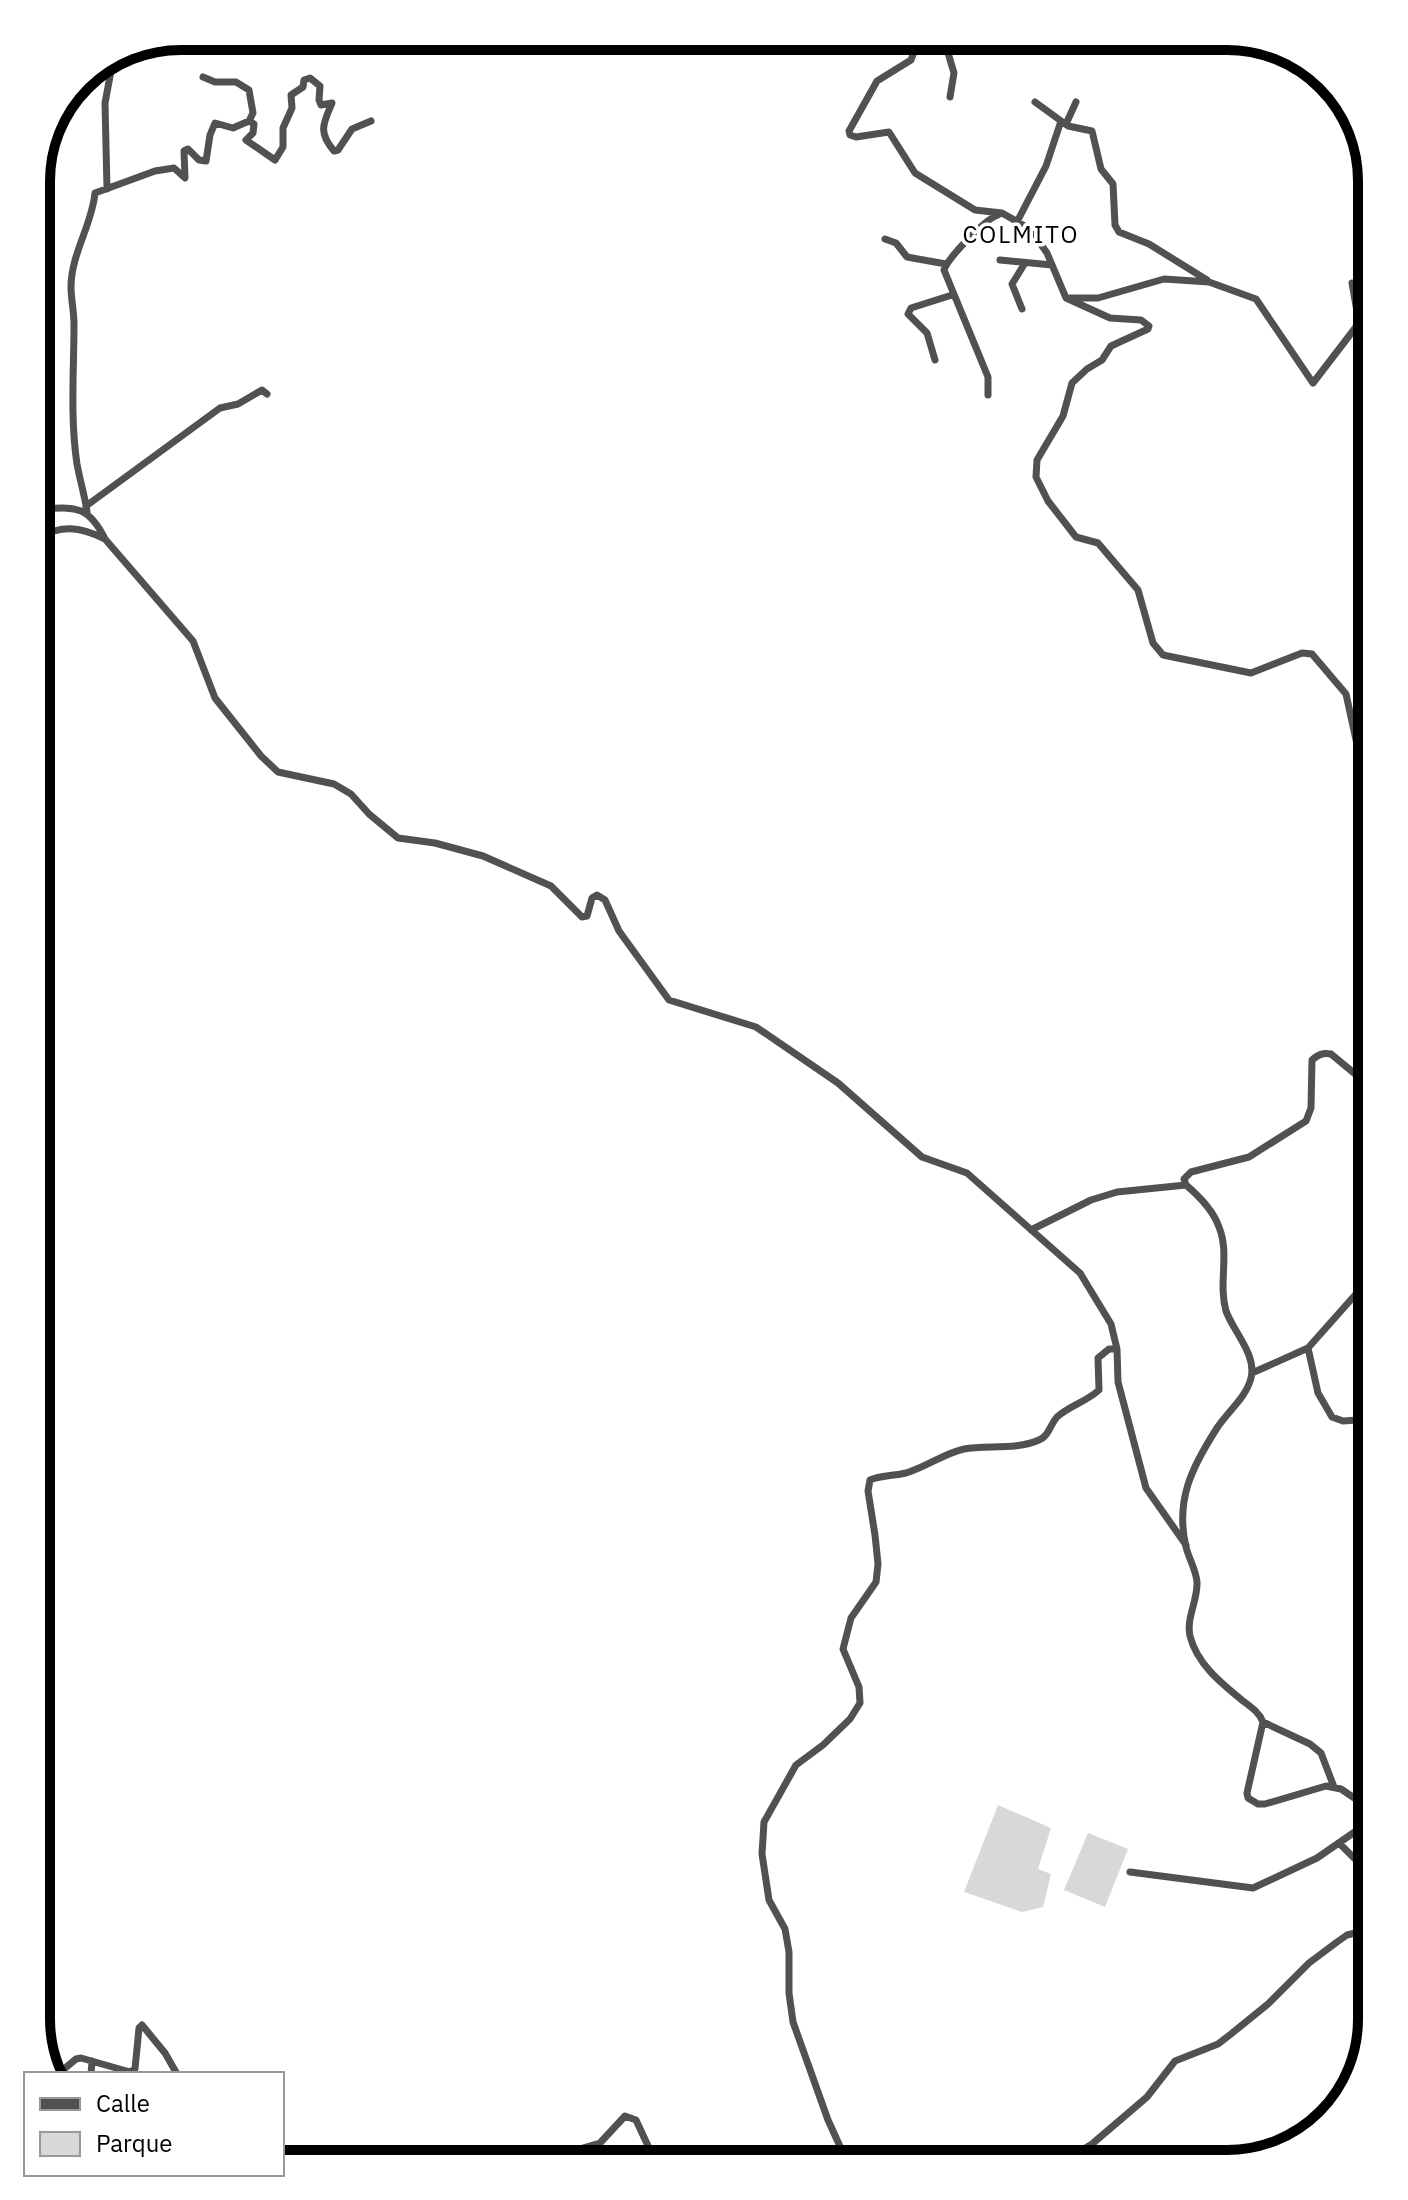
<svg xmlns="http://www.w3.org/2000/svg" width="1408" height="2200" font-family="'IBM Plex Sans',sans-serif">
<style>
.green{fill:#d8d8d8}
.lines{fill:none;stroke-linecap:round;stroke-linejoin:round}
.minor{stroke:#515151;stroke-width:7}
.labels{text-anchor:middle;stroke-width:7;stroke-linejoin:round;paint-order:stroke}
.quarter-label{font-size:24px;letter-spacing:2px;fill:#000;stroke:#fff}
.rim{fill:none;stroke:#000;stroke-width:10}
</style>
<rect width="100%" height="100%" fill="#fff"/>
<!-- green -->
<path class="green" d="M998,1805L1051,1828L1038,1869L1051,1874L1043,1907L1022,1912L964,1892Z
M1088,1833L1128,1849L1105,1907L1064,1890Z"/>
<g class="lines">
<!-- minor -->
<path class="minor" d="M906,36L914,52L911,60L877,81L849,131L850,135L856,137L889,132L915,173L975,210L1002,213L1030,229L1047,253L1066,298L1110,318L1141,320L1149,326L1148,329L1111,346L1102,360L1087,369L1072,383L1063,416L1037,460L1036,477L1048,501L1076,537L1098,543L1138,590L1153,643L1163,655L1251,673L1302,653L1312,654L1346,694L1358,749L1372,790
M943,36L954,73L950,97
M913,48L917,44L916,36
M1035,102L1068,126L1092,131L1101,169L1113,184L1115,225L1119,232L1149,244L1207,280
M249,121L254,124L253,133L246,140L275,160L283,147V128L292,108L291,95L303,87L304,80L310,78L320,86L319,100L321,105L332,103C323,124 318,132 334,151L338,150L352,129L371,121
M1066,124L1076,102
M107,189L105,103L114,55
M1018,220L1046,166L1061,121
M885,239L896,243L907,257L946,264
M1000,260L1052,265
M1068,298H1098L1164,279L1209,282L1256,299L1313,383L1359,323L1352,283L1372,291
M1022,309L1012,284L1025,263
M935,360L927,333L908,314L911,308L952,295
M988,395V377L944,270C948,258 985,219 998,215
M86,506L220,408L238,404L262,390L267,394
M36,509C72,508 87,502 105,539L193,641L215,698L261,756L278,772L334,784L351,794L369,814L398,838L435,843L483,856L551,886L582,917L587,916L592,898L597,895L605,900L619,931L669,1000L756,1027L838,1083L922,1157L967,1173L1080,1273L1111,1324L1117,1349L1118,1382L1146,1488L1186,1545
M87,512C85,496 80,481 77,464C70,418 74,370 74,324C74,311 71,299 71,287C71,254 92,225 95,193L155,171L174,168L185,178L184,151L188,149L199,160L206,161L210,135L215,123L233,128L249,121L253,113L249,90L236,82H215L203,77
M36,538C62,525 79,526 105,539
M1372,927H1367L1364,917L1372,890
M1031,1230L1091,1200L1117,1192L1186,1185
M1308,1348L1318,1393L1332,1417L1343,1421L1372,1419
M1252,1373L1308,1348L1372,1276
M1263,1722L1310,1744L1321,1753L1334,1787
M1372,1810L1341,1789L1326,1786L1265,1804H1258L1248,1798L1247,1793L1263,1722C1259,1712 1251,1707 1243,1701C1221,1683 1197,1664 1190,1636C1186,1618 1198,1600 1197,1582C1196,1570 1189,1559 1186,1547C1175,1500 1192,1467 1217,1428C1228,1411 1246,1398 1251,1378C1257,1355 1233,1331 1226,1311C1218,1283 1230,1254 1219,1227C1213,1210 1199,1196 1186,1185L1184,1179L1191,1172L1249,1157L1306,1121L1311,1108L1312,1060C1318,1055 1323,1052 1331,1054L1372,1088
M1339,1843L1361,1865L1372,1871
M1130,1872L1253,1888L1317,1858L1372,1820
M58,2074L76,2059L81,2058L130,2072L135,2069L139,2028L142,2025L165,2053L177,2074
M91,2074L92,2061
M282,2161L358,2156L381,2164
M558,2164L569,2152L600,2143L625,2116L636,2120L649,2148L657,2153L735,2164
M848,2164L828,2120L793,2022L789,1993V1952L785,1929L769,1900L762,1854L764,1822L796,1765L823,1745L850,1719L860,1703L859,1687L843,1649L851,1618L876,1582L878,1564L875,1535L868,1491L870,1480C882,1475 894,1476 906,1473C926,1467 945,1453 964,1449C987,1445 1017,1450 1039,1440C1049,1436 1050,1425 1057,1417C1069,1406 1086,1402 1099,1390L1098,1358L1109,1349H1117
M1060,2164L1092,2144L1147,2097L1175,2061L1218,2044L1231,2034L1268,2004L1309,1963L1337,1942L1347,1935L1372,1929"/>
</g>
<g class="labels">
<!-- quarter labels -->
<g class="quarter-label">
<text x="1021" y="243">COLMITO</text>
</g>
</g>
<!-- crop -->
<path d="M0 0H1408V2200H0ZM181 50H1227A131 131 0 0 1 1358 181V2019A131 131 0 0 1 1227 2150H181A131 131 0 0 1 50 2019V181A131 131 0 0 1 181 50Z" fill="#fff" fill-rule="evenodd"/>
<path class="rim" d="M181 50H1227A131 131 0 0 1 1358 181V2019A131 131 0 0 1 1227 2150H181A131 131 0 0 1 50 2019V181A131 131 0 0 1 181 50Z"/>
<!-- legend -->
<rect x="24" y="2072" width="260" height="104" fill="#ffffff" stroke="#999999" stroke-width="2"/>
<rect x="40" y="2098" width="40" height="12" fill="#515151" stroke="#999999" stroke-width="2"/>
<text x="96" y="2112" font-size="24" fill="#000000">Calle</text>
<rect x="40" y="2132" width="40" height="24" fill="#d8d8d8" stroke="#999999" stroke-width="2"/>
<text x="96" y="2152" font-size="24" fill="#000000">Parque</text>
</svg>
